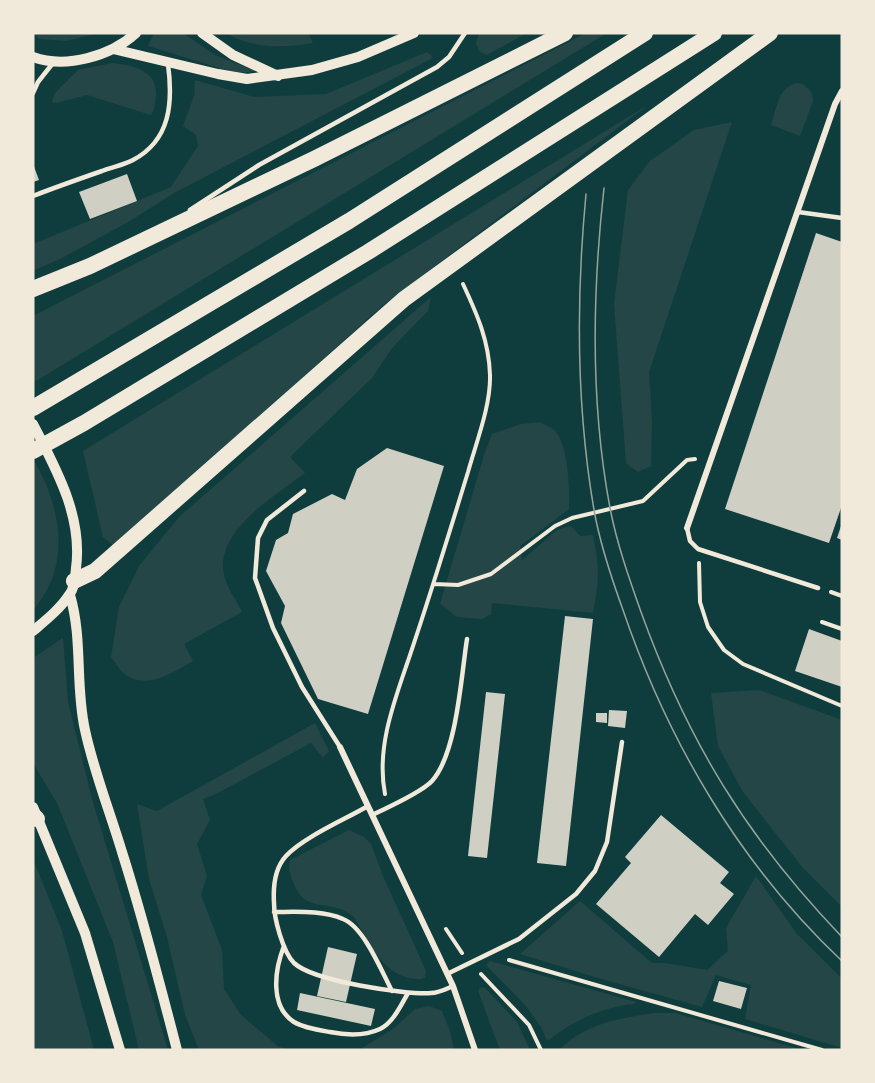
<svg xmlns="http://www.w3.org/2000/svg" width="875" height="1083" font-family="'Source Sans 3',sans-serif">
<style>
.green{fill:#244646}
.building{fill:#cfcfc3}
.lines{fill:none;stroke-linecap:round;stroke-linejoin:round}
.path{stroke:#f1e9da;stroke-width:4}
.service{stroke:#f1e9da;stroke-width:4.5}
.minor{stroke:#f1e9da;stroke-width:6}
.tertiary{stroke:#f1e9da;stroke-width:10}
.trunk{stroke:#f1e9da;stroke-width:16}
.tram{stroke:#97a49c;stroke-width:1.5}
</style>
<rect width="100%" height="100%" fill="#0f3d3e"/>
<!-- green -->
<path class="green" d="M33,33H98L66,41L39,39Z
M154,33H183L215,55L256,71L240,73L226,70L148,46Z
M226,33H308L313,43C284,48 252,49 226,33Z
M479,33H527L487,55L479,51L476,43Z
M586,33H607L36,381L33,379V316Z
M427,52L432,56L431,59L174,193L130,221L62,258L33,271V244L171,187L198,146L196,135L183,126L194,96L195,80L254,97L326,94Z
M112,63C132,65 158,70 156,96C155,103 155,109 151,115L87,95L56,103L52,102L55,93L78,70Z
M799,83C808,86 813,92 813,101L800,136L771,125C777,108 778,85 799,83Z
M648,105L382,306L114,546L103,537L83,451Z
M732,122L649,372L652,422L651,466L638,472L626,463L614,304L628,190L650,161L694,130Z
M431,297L428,311L392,348L372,378L290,457L305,473C275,496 211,533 225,578C228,590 237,601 242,612L184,644L193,661C173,672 149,690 126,675C121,672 115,662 111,657L119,607L139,566L179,517Z
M540,422C545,425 553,428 556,432C568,446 570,491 569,509L520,546L522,560L557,530L571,526L580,536L593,535C600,568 599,580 593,613L492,603L491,614L482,619L457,617L440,604L484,455L492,434L521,424Z
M33,459C54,493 67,540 52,579C48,590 40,601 33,611Z
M63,638L68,702L92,799L168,1050H139L113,942L57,803L33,763V658Z
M759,690L842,720V907L803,868L743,792L718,746L711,693Z
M315,723L329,751L323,758L311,743L216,794L203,799L210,820L197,844L207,876L201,895L222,950L224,989L241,1015L279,1047L292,1050H199L185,1015L167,937L149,879L137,804L157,811Z
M349,830L364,837L371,844L383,876L426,971L425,977L422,979C385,981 370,944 354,917C333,897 306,916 294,884C290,875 288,869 290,860Z
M33,859L62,931L94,1050H33Z
M756,876L797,934L842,979V1048L745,1019L751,985L716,975L702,1007L605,980L520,954L580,901L652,963H665L707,970L728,951L726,928Z
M490,961L636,1002L635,1004C602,1007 574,1020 549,1040L546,1039L541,1027L526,1006L486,965Z
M480,987L485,988L517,1022L530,1050H500L478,991Z
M429,1006L442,1011L450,1031L454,1050H359L393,1029L415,1009Z
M654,1013H675L803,1050H559C584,1024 620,1018 654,1013Z"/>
<!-- building -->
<path class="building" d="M33,164L39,180L33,182Z
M127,174L137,201L90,219L79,192Z
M816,233L842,242V505L829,543L725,509Z
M387,448L444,466L368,714L318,699L281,623L285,606L266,571L276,540L288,533L293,514L332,494L345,500L357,469Z
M842,523V540L837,538Z
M565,616L593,619L566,866L537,863Z
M809,629L842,641V687L795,671Z
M486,692L505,694L487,858L468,856Z
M609,710L627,711L625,728L608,726Z
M596,713H607V723L596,722Z
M661,815L729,872L720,883L734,894L708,925L695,914L659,957L596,904L631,863L625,857Z
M328,947L357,954L346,1002L317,996Z
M719,981L747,988L741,1009L713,1001Z
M300,993L375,1009L371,1026L297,1010Z"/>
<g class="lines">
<!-- path -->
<path class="path" d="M699,563L700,602L708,627L724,650L743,664L842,706
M434,584L458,585L491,574L555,526L572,518L643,501L687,460L695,459
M831,592L842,596
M822,622L842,629
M385,794C376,748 394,702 409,658C430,596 449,534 468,472C476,443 491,405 490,375C489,341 477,314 463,284
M446,929L462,953
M509,960L822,1050
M481,974L529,1025L541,1050"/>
<!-- service -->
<path class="service" d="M33,93L38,82L53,63
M33,196C56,187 79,179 102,171C112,167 124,165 133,160C171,140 173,102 168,64
M190,210L259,165L437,67L449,57L465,33
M798,212L842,218
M304,491L267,520L258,538L255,578L273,628L302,687L340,747
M687,528L690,541L698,549L818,588
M368,806C344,820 304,837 286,856C274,869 273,887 274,903C274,919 283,952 294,963C313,981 405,995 431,993C439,993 446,989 453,986
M372,815C387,808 422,792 432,781C457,753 461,677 467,639
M274,912C296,912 323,910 343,919C364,927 382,972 392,991
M284,946C275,969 269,1006 294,1022C304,1028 318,1030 330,1032C345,1035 365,1036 380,1029C393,1023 401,1005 408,993
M447,974L519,939L576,894L595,871L607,842L622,742"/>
<!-- minor -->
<path class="minor" d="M687,528L835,104L842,91
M340,747L453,986L475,1050"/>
<!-- tertiary -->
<path class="tertiary" d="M202,33L233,55L278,76
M113,49L218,74L247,79L312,70L358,57L414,33
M33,57C66,69 111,56 136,33
M33,424C56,469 83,516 76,568C75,577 75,588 69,595C60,609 46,620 33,631
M70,595C83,639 75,686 85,730C94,772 110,812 122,852C143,918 160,984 177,1050
M33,807L85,933L120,1050"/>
<!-- trunk -->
<path class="trunk" d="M33,289L90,266L314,159L565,33
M33,408L349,221L645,33
M33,451L84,423L368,252L714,33
M74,581L95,571L404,299L770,33
M33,815L37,819"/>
<!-- tram -->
<path class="tram" d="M604,188C592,295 590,402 610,508C617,544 629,578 641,612C688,742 747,838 842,937
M586,194C576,299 576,405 594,510C600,544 611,577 623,610C668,742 740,865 842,961"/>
</g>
<!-- border -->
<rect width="875" height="1083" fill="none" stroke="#f1e9da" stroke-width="69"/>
</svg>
